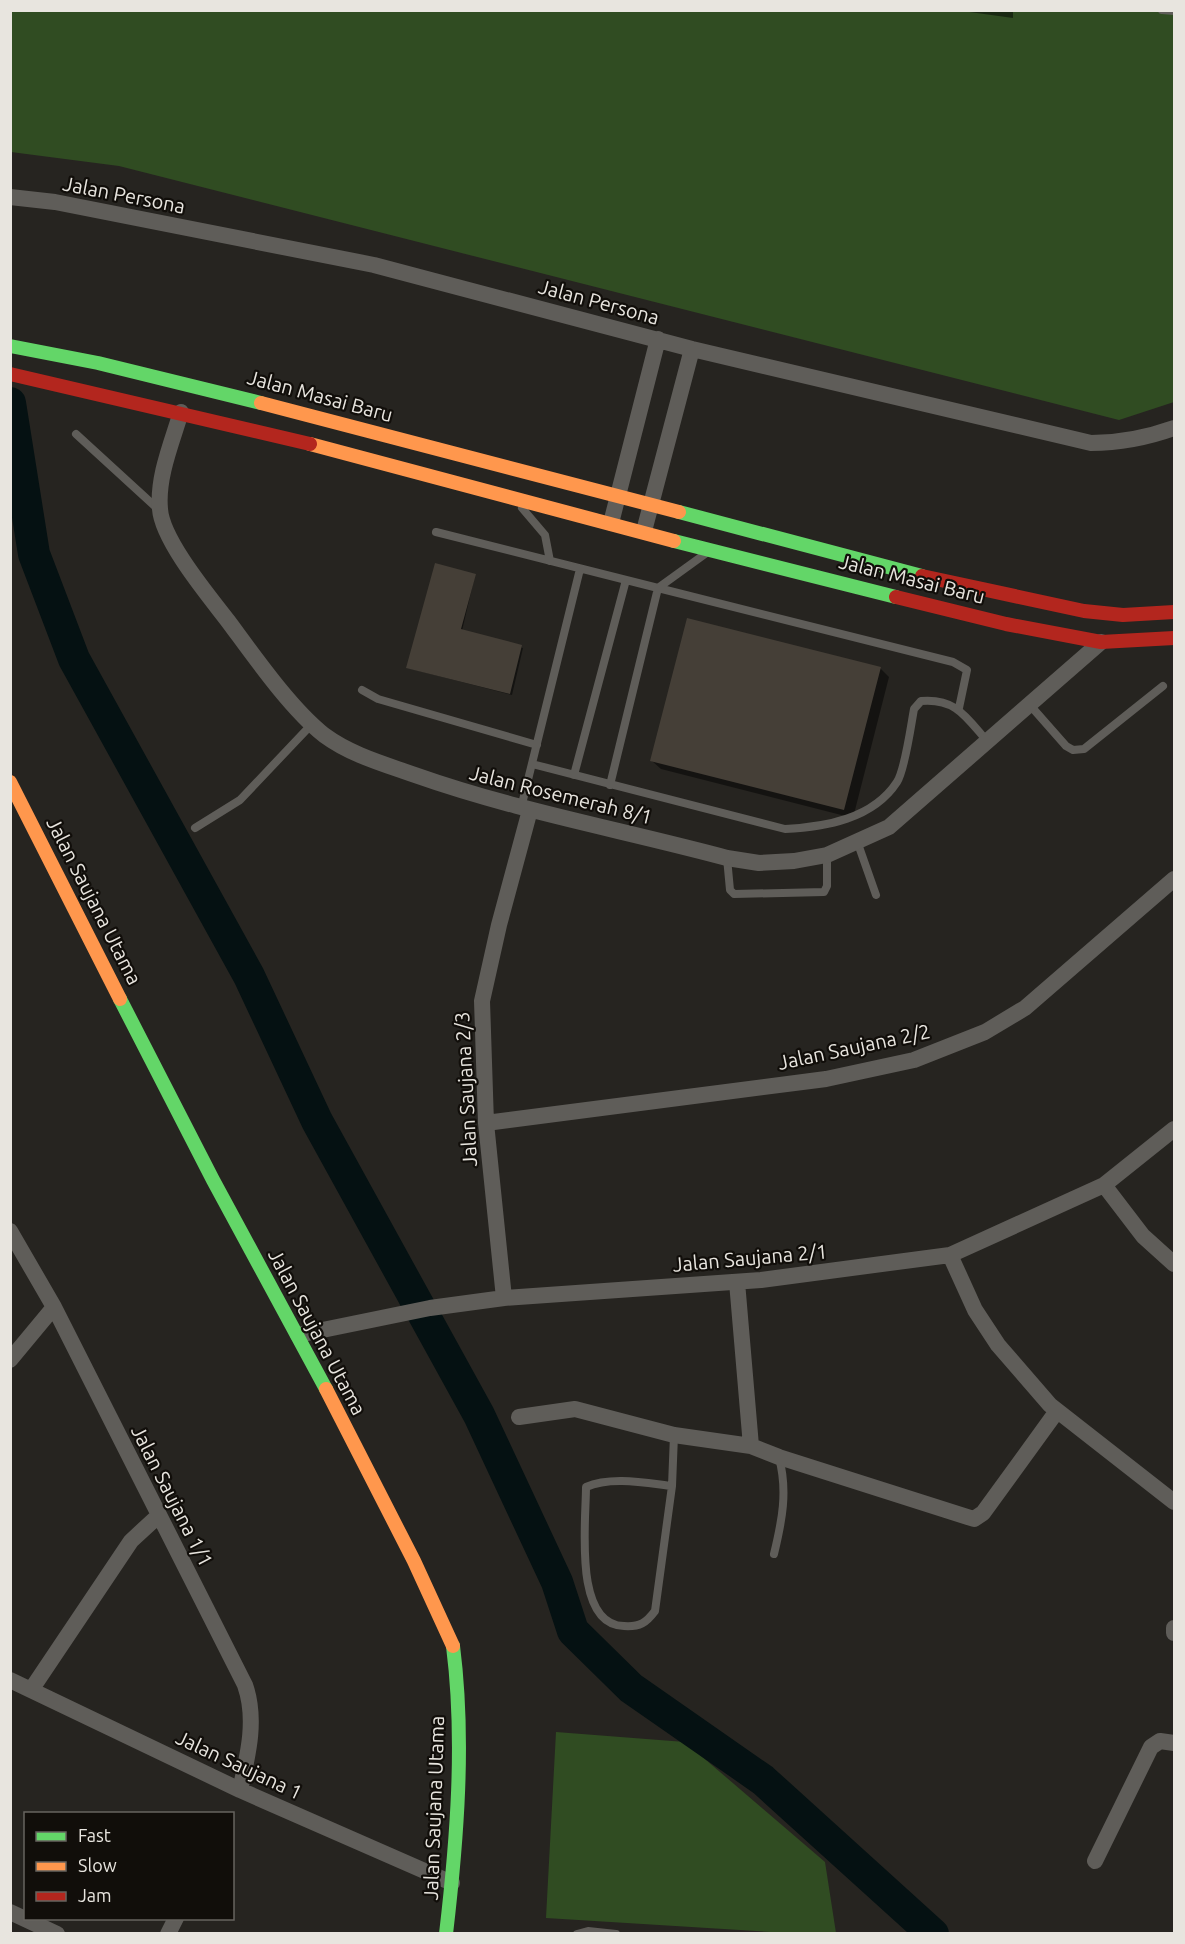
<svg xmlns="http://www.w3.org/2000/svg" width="1185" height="1944" font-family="Ubuntu,sans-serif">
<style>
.green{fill:#304c22}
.shadow{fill:#0007}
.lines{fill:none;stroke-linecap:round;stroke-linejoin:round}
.river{stroke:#051112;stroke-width:32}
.building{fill:#453f37}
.lane{stroke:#5f5d59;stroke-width:8}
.street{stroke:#5f5d59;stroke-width:16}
.fast{stroke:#63d668;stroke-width:14}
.slow{stroke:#ff974d;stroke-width:14}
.jam{stroke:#b3261e;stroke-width:14}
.labels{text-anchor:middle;stroke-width:4.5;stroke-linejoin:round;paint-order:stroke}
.street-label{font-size:20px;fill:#e8e5df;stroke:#110e0a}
</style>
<rect width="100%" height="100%" fill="#262420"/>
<!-- green -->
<path class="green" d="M11,11H1174V402L1119,420L119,166L11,152Z
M556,1732L685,1742L825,1862L836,1933H788L546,1918Z"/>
<!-- shadow -->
<path class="shadow" d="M955,10H1013V18Z
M475,575L462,631L523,648L512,695L408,668Z
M880,668L889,677L853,818L661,769L652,761Z"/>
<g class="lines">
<!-- river -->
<path class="river" d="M10,403L34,554L74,659L249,976L317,1121L479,1415L557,1582L573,1631L631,1688L763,1780L933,1934"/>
</g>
<!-- building -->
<path class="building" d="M435,563L476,574L461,629L522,645L510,694L406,668Z
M687,618L881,667L844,810L650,761Z"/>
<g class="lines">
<!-- lane -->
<path class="lane" d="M1162,10L1174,11
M76,434L159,510
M522,508L545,535L550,561
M436,532L658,588L705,554
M362,690L378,699L537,745
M1029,704L1066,746L1073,750L1084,749L1163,686
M532,764L785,829C825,827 873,819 897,782C905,770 911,725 914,709L921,701C956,698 966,717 987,741
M574,775L626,580
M610,785L658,588L953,662L967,670L959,708
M521,808L580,569
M195,828L240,800L312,724
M857,841L876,895
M727,858L730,890L734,894L824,892L827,886V855
M672,1486C646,1483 611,1476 586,1487C586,1522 573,1625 624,1626C640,1627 646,1623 655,1611L672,1486L674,1435
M774,1554C782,1521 788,1491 779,1458
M577,1934L588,1931L616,1934"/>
<!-- street -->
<path class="street" d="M10,197L55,202L374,265L692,349L1091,443C1121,443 1146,438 1174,428
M181,412C172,442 157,477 160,509C162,540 208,595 228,621C254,656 290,708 324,735C351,755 384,764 415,775C517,811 623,830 727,858L759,863L794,861L827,855L889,827L1101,642
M611,523L658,339
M644,531L692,349
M486,1123L826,1079L914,1060L985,1032L1025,1008L1174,879
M1104,1185L1143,1236L1174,1264
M10,1231L54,1307L245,1685C257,1719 248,1755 240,1790
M950,1255L975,1310L998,1345L1050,1405L1174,1502
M737,1282L751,1446
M504,1298L486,1123L482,1001L499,925L530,810
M298,1335L430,1308L504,1298L761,1280L950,1255L1104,1185L1174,1129
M10,1360L54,1307
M519,1417L575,1409L674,1435L751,1446L779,1457L974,1519L983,1513L1057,1411
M1174,1628V1633
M10,1680L240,1790L452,1883
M31,1690L131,1541L158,1516
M1095,1861L1151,1747L1160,1741L1174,1743
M10,1912L57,1934
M168,1934L176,1918"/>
<!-- fast -->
<path class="fast" d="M10,346L98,363L261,403
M679,512L922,576
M674,541L896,597
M120,999L213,1180L326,1389
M446,1934C457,1840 465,1740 453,1646"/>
<!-- slow -->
<path class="slow" d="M261,403L679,512
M310,444L674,541
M10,782L120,999
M326,1389L414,1561L453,1646"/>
<!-- jam -->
<path class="jam" d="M10,374L310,444
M922,576L1084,611L1123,615L1174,612
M896,597L1006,624L1101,642L1174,638"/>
</g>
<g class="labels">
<!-- street labels -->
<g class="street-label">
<text transform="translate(124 195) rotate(11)" y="7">Jalan Persona</text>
<text transform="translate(599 302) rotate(15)" y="7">Jalan Persona</text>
<text transform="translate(320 396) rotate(15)" y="7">Jalan Masai Baru</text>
<text transform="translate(912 579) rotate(14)" y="7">Jalan Masai Baru</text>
<text transform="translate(561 795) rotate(14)" y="7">Jalan Rosemerah 8/1</text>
<text transform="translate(94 901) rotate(63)" y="7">Jalan Saujana Utama</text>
<text transform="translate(854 1047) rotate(-12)" y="7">Jalan Saujana 2/2</text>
<text transform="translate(466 1089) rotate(-93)" y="7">Jalan Saujana 2/3</text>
<text transform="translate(750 1258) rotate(-5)" y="7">Jalan Saujana 2/1</text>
<text transform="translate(317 1332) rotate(62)" y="7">Jalan Saujana Utama</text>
<text transform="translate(172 1496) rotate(63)" y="7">Jalan Saujana 1/1</text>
<text transform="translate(239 1765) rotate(25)" y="7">Jalan Saujana 1</text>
<text transform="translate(434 1808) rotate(-88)" y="7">Jalan Saujana Utama</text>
</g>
</g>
<!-- border -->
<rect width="1185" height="1944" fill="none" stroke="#e8e5df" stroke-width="24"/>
<!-- legend -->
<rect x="24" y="1812" width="210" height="108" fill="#110e0a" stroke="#67645f" stroke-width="1.5"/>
<rect x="36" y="1832" width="30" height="9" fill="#63d668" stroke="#67645f" stroke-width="1.5"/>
<text x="78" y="1842" font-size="18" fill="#e8e5df">Fast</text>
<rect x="36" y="1862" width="30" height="9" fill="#ff974d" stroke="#67645f" stroke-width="1.5"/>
<text x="78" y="1872" font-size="18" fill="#e8e5df">Slow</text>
<rect x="36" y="1892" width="30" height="9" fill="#b3261e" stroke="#67645f" stroke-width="1.5"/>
<text x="78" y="1902" font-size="18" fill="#e8e5df">Jam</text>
</svg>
